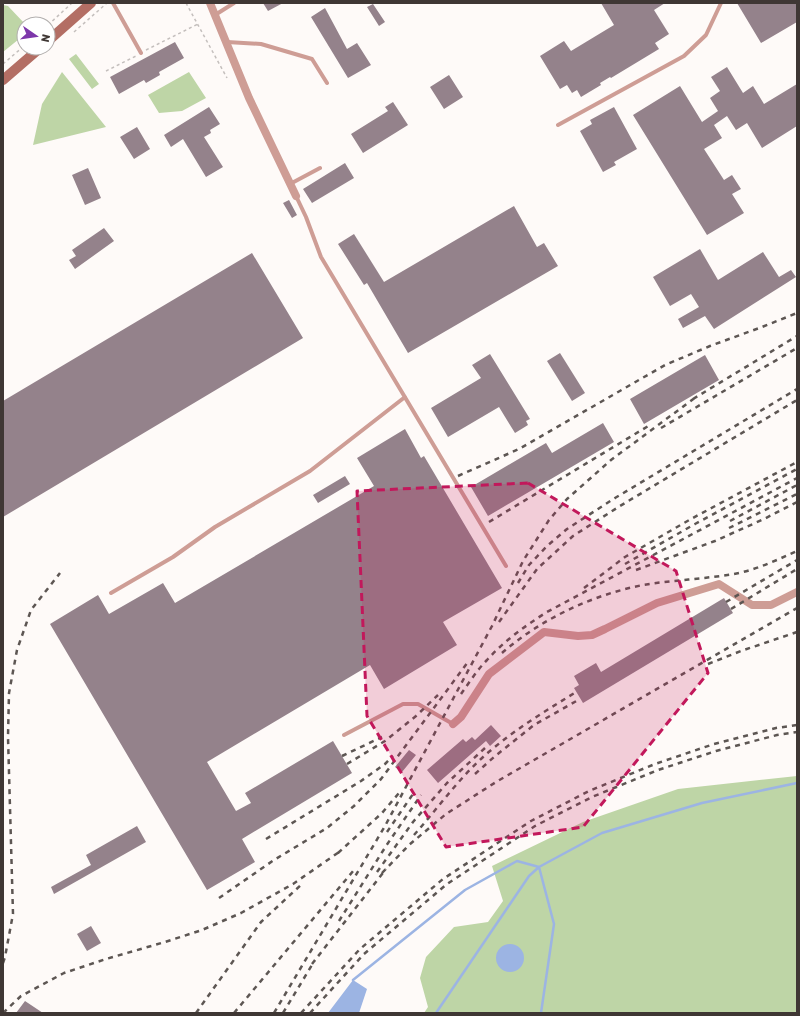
<svg xmlns="http://www.w3.org/2000/svg" width="800" height="1016" font-family="Rubik,sans-serif">
<style>
.green{fill:#bed5a6}
.water{fill:#9cb4e3}
.lines{fill:none;stroke-linecap:round;stroke-linejoin:round}
.stream{stroke:#9cb4e3;stroke-width:2.5}
.building{fill:#94828b}
.path{stroke:#c4bfbd;stroke-width:1.5;stroke-dasharray:3 3;stroke-linecap:butt}
.service{stroke:#ce9d95;stroke-width:4}
.minor{stroke:#ce9d95;stroke-width:8}
.secondary{stroke:#b36e64;stroke-width:10}
.rail{stroke:#5d5653;stroke-width:2.5;stroke-dasharray:5 5;stroke-linecap:butt}
.marked{fill:#c2185b;fill-opacity:0.2;stroke:#c2185b;stroke-width:3;stroke-dasharray:8 5;stroke-linejoin:round}
</style>
<rect width="100%" height="100%" fill="#fefaf8"/>
<!-- green -->
<path class="green" d="M3,5L8,6L25,24H24V35L3,52Z
M76,54L99,84L92,89L69,59Z
M62,72L106,127L33,145L42,104Z
M189,72L206,98L182,111L159,113L148,95Z
M797,776V1013H424L428,1007L420,978L426,957L454,927L488,922L503,901L492,866L583,822L678,789Z"/>
<!-- water -->
<path class="water" d="M496 958a14 14 0 1 1 28 0a14 14 0 1 1-28 0Z
M353,980L367,989L359,1013H328Z"/>
<g class="lines">
<!-- stream -->
<path class="stream" d="M353,980L465,890L517,861L539,867L554,924L541,1013
M436,1013L529,876L539,867L602,833L702,803L797,783"/>
</g>
<!-- building -->
<path class="building" d="M263,3H283L268,11Z
M601,3H665L654,10L669,34L655,43L659,49L611,78L610,77L600,83L601,85L581,97L577,90L572,93L567,85L560,89L540,56L564,41L571,51L614,25Z
M737,3H797V22L761,43Z
M373,4L385,22L379,26L367,7Z
M325,8L347,49L357,43L371,65L348,78L311,17Z
M175,42L184,58L159,72L160,75L146,83L144,80L119,94L110,77Z
M727,67L743,93L753,86L764,104L797,84V126L762,148L747,123L736,130L727,116L714,125L722,138L704,149L724,180L732,175L741,189L732,194L744,213L707,235L633,115L680,86L702,122L718,111L710,98L720,91L711,77Z
M449,75L463,97L444,109L430,87Z
M393,102L408,125L363,153L351,134L388,111L385,107Z
M209,107L220,124L210,130L211,133L204,137L223,167L206,177L183,139L171,147L164,135Z
M614,107L637,149L614,162L616,165L603,172L580,131L592,124L590,120Z
M137,127L150,149L134,159L120,137Z
M345,163L354,178L312,203L303,189Z
M88,168L101,198L85,205L72,175Z
M289,200L297,215L292,218L283,203Z
M514,206L537,247L544,243L558,266L408,353L367,283L364,285L338,244L354,234L384,282Z
M104,228L114,241L75,269L69,260L76,256L72,250Z
M700,249L718,280L763,252L779,277L791,270L796,277L714,329L705,316L683,328L678,319L699,307L691,294L670,306L653,277Z
M252,253L303,338L3,517V401Z
M560,353L585,393L572,401L547,361Z
M490,354L530,419L526,421L528,425L515,433L499,407L448,437L431,408L481,378L472,365Z
M705,355L719,380L644,424L630,399Z
M603,423L614,442L488,516L471,487L546,443L552,453Z
M405,429L421,458L424,456L502,588L443,622L457,645L384,689L370,665L207,762L236,811L251,803L245,793L333,741L352,773L242,839L255,862L207,890L50,624L98,595L109,614L163,583L175,603L374,486L357,458Z
M345,476L350,484L318,503L313,495Z
M724,598L733,613L583,703L574,688L579,685L574,676L596,663L601,672Z
M491,725L501,736L490,746L486,741L438,783L427,770L463,739L466,742L472,737L475,740Z
M409,750L416,755L402,772L395,767Z
M137,826L146,842L54,894L51,887L91,865L86,855Z
M91,926L101,943L87,951L77,934Z
M25,1001L43,1013H16Z"/>
<g class="lines">
<!-- path -->
<path class="path" d="M186,3L227,78
M48,25L72,3
M74,32L107,3
M146,50L198,24
M3,64L24,46
M106,71L136,56"/>
<!-- service -->
<path class="service" d="M113,3L141,53
M215,15L234,3
M227,42L261,44L312,59L327,83
M558,125L684,56L706,35L721,3
M290,184L320,168
M296,196L306,217L321,257L506,566
M111,593L173,557L215,527L310,471L405,397
M344,735L403,704H418L453,724"/>
<!-- minor -->
<path class="minor" d="M210,3L249,98L296,196
M453,724L461,717L489,674L544,632L578,636L592,635L605,629L657,603L719,584L752,605H771L797,592"/>
<!-- secondary -->
<path class="secondary" d="M48,41L91,3
M3,80L40,48"/>
<!-- rail -->
<path class="rail" d="M693,399L797,336
M661,428L797,348
M458,476L519,449L665,365L710,346L762,327L797,313
M730,521L797,485
M489,522L650,425
M729,528L797,494
M625,564L695,524L797,469
M636,570L715,541L764,519L797,502
M518,583L529,565L547,546L567,529L615,498L797,389
M584,588L625,557L691,519L797,462
M726,602L797,560
M731,609L797,569
M499,622L537,569L573,536L620,506L797,400
M502,653C541,619 592,595 643,585C673,580 704,579 734,574C756,570 777,560 797,551
M708,664L741,651L797,632
M461,694C469,683 477,670 487,660C504,641 525,626 547,612L797,478
M342,756L382,737
M347,764L385,741L416,716L438,695
M475,774L494,757L534,725L580,699
M387,832L415,791
M414,835C439,807 461,775 490,751C517,728 547,710 576,692
M266,839L361,781L385,764L393,756
M338,853L382,813L399,793
M377,872L413,822L447,783L485,748
M382,873L409,845L446,814L496,782L797,608
M219,898L274,860L327,828L354,806L381,779L468,662
M339,921L386,846L421,795
M3,963L5,957L13,914L8,737L9,693L17,650L31,610L60,573
M312,964L386,869
M3,1013L21,996L64,973L106,959L165,942L202,930L241,913L293,884L342,850
M196,1013L261,922L303,883
M234,1013L354,870
M274,1013L385,826L492,626L523,561L549,520L567,499L611,460L696,397
M283,1013L315,960
M301,1013L360,949L443,879L531,821L589,791L655,764L714,744L776,728L797,725
M310,1013L364,954L447,884L535,826L592,797L658,770L716,751L777,735L797,732"/>
</g>
<!-- marked area -->
<path class="marked" d="M528,483L676,571L708,673L583,827L446,847L367,716L357,491Z"/>
<!-- border -->
<rect width="800" height="1016" fill="none" stroke="#3f3734" stroke-width="8"/>
<!-- north arrow -->
<g transform="translate(36 36) rotate(103)"><circle r="19" fill="#ffffff" stroke="#b2afae"/>
<path d="M0-3L7 15L0 10L-7 15Z" fill="#7d37aa"/>
<text y="-6" font-size="11" font-weight="bold" text-anchor="middle" fill="#3f3734">N</text>
</g>
</svg>
